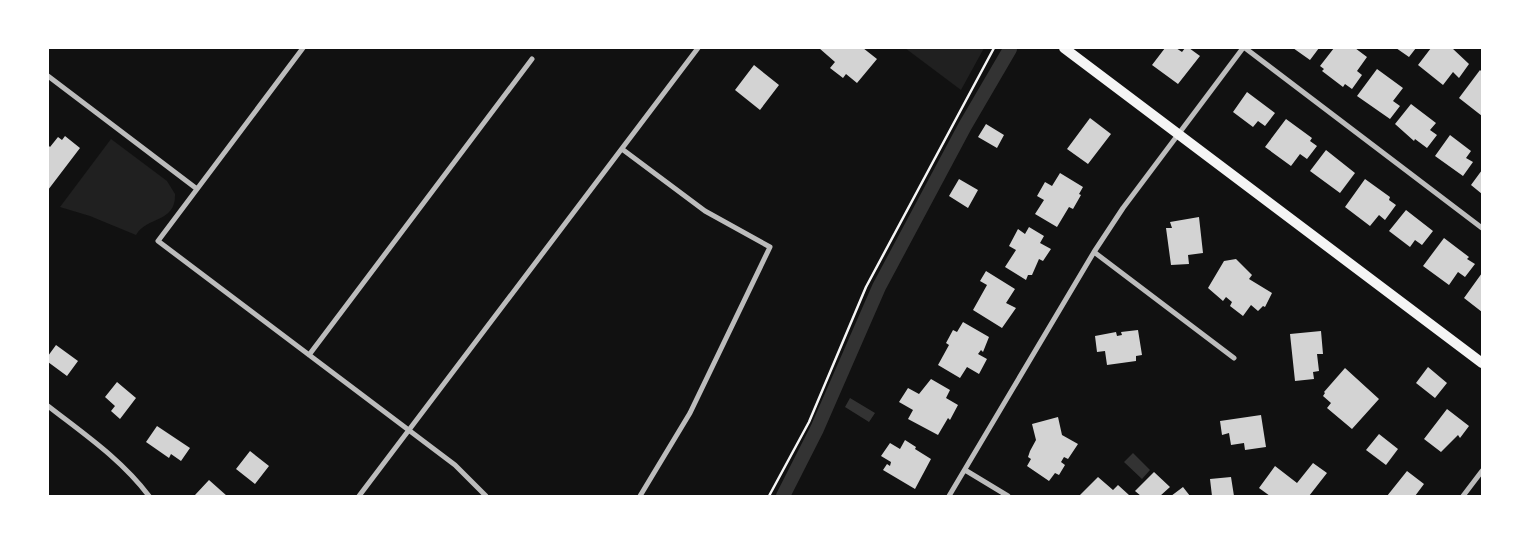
<svg xmlns="http://www.w3.org/2000/svg" width="1530" height="544" font-family="Figtree,sans-serif">
<style>
.green{fill:#202020}
.water{fill:#333}
.lines{fill:none;stroke-linecap:round;stroke-linejoin:round}
.canal{stroke:#333;stroke-width:14}
.building{fill:#d3d3d3}
.path{stroke:#f5f5f5;stroke-width:2.5}
.minor{stroke:#bcbcbc;stroke-width:5}
.secondary{stroke:#f5f5f5;stroke-width:10}
</style>
<rect width="100%" height="100%" fill="#111"/>
<!-- green -->
<path class="green" d="M905,48H984L961,90Z
M111,139L167,181L175,194C176,223 147,216 136,235L90,216L60,207Z"/>
<!-- water -->
<path class="water" d="M850,398L875,413L869,422L845,407Z
M1133,453L1150,470L1142,479L1124,462Z"/>
<g class="lines">
<!-- canal -->
<path class="canal" d="M783,496L817,429L879,287L965,126L1010,49"/>
</g>
<!-- building -->
<path class="building" d="M819,48H863L877,59L857,83L846,74L843,78L830,68L835,62Z
M1165,48H1176L1182,52L1185,48H1189L1200,56L1178,84L1152,65Z
M1293,48H1319L1310,60Z
M1334,48H1355L1367,57L1357,71L1362,75L1352,89L1345,84L1343,87L1322,71L1324,69L1320,66Z
M1396,48H1416L1409,57Z
M1431,48H1452L1469,64L1459,78L1453,72L1443,85L1418,65Z
M754,65L779,85L760,110L735,90Z
M1377,69L1403,88L1393,101L1400,106L1390,119L1357,96Z
M1480,70L1482,72V116L1459,98Z
M1247,92L1275,113L1265,126L1258,121L1253,127L1233,112Z
M1411,104L1436,123L1430,130L1437,135L1427,148L1415,139L1414,141L1395,124Z
M1090,118L1111,134L1088,164L1067,149Z
M1286,119L1312,138L1310,141L1317,146L1307,159L1300,154L1291,166L1265,147Z
M986,124L1004,135L997,148L978,137Z
M1450,135L1471,151L1466,158L1473,162L1463,176L1435,156Z
M65,136L80,148L48,190V145L50,147L58,137L62,140Z
M1326,150L1355,173L1340,193L1310,171Z
M1482,170V194L1471,185Z
M1060,173L1083,187L1079,194L1081,195L1073,209L1069,207L1057,227L1035,214L1044,200L1037,196L1045,182L1052,186Z
M959,179L978,190L968,208L949,196Z
M1365,179L1390,197L1389,200L1396,205L1385,220L1379,215L1370,226L1345,207Z
M1406,210L1433,231L1422,245L1415,240L1410,247L1389,231Z
M1199,217L1203,253L1188,255L1189,264L1171,265L1166,228H1172L1170,222Z
M1029,227L1044,236L1040,243L1051,249L1043,261L1039,259L1032,275H1028L1026,280L1005,267L1016,250L1009,246L1018,229L1025,234Z
M1444,238L1469,257L1467,259L1475,264L1465,277L1458,272L1449,285L1423,266Z
M1236,259L1252,275L1249,279L1272,293L1265,307L1263,306L1258,311L1251,305L1243,316L1230,306L1232,302L1226,297L1223,301L1208,288L1224,261Z
M986,271L1015,289L1006,303L1016,308L1002,328L973,310L987,285L980,281Z
M1482,273V312L1464,298Z
M963,322L989,337L983,352L981,350L978,354L987,359L979,374L967,367L960,378L938,365L949,345L946,343L953,330L957,332Z
M1138,330L1142,355L1136,356V361L1107,365L1105,351L1097,352L1095,336L1116,332L1117,336L1122,335L1121,332Z
M1321,331L1323,354H1317L1319,371L1313,372L1314,379L1295,381L1290,334Z
M56,345L78,361L67,376L48,362V356Z
M1428,367L1447,383L1435,398L1416,383Z
M1345,368L1379,399L1352,429L1327,408L1331,403L1323,396L1325,393L1324,392Z
M931,379L950,390L946,398L958,405L950,420L948,418L938,435L908,419L913,410L899,402L908,388L919,394Z
M117,382L136,398L120,419L111,411L115,406L105,397Z
M1447,409L1469,426L1460,438L1458,435L1441,452L1424,439Z
M1261,415L1266,447L1245,450L1244,443L1231,445L1229,433L1222,435L1220,421Z
M1058,417L1062,435L1078,444L1068,459L1064,457L1061,462L1065,465L1059,475L1055,473L1049,481L1027,466L1031,459L1028,457L1030,451L1036,440L1032,424Z
M157,426L190,448L181,461L171,454L169,458L146,442Z
M1379,434L1398,449L1386,465L1366,450Z
M905,440L916,447L915,449L931,459L915,489L883,470L887,464L890,466L891,462L881,456L890,443L900,449Z
M250,451L269,466L255,484L236,469Z
M1313,463L1327,473L1309,496H1270L1259,488L1275,466L1297,483Z
M1407,471L1424,484L1415,496H1387Z
M1154,472L1170,487L1160,496H1141L1135,491Z
M1098,477L1113,490L1118,485L1129,495L1079,496Z
M1231,477L1234,496H1212L1210,479Z
M209,480L227,496L195,495Z
M1183,487L1190,496H1171Z"/>
<g class="lines">
<!-- path -->
<path class="path" d="M769,496L809,422L866,287L994,48"/>
<!-- minor -->
<path class="minor" d="M303,48L158,241L455,465L486,496
M1245,48L1482,228
M48,76L197,189
M622,149L705,211L770,247L690,413L640,496
M1094,252L1234,358
M309,355L532,59
M48,406C84,434 121,459 149,496
M965,470L1008,496
M359,496L698,48
M949,496L1094,252L1123,208L1243,48
M1463,496L1482,471"/>
<!-- secondary -->
<path class="secondary" d="M1064,48L1482,363"/>
</g>
<!-- border -->
<rect width="1530" height="544" fill="none" stroke="#ffffff" stroke-width="98"/>
</svg>
